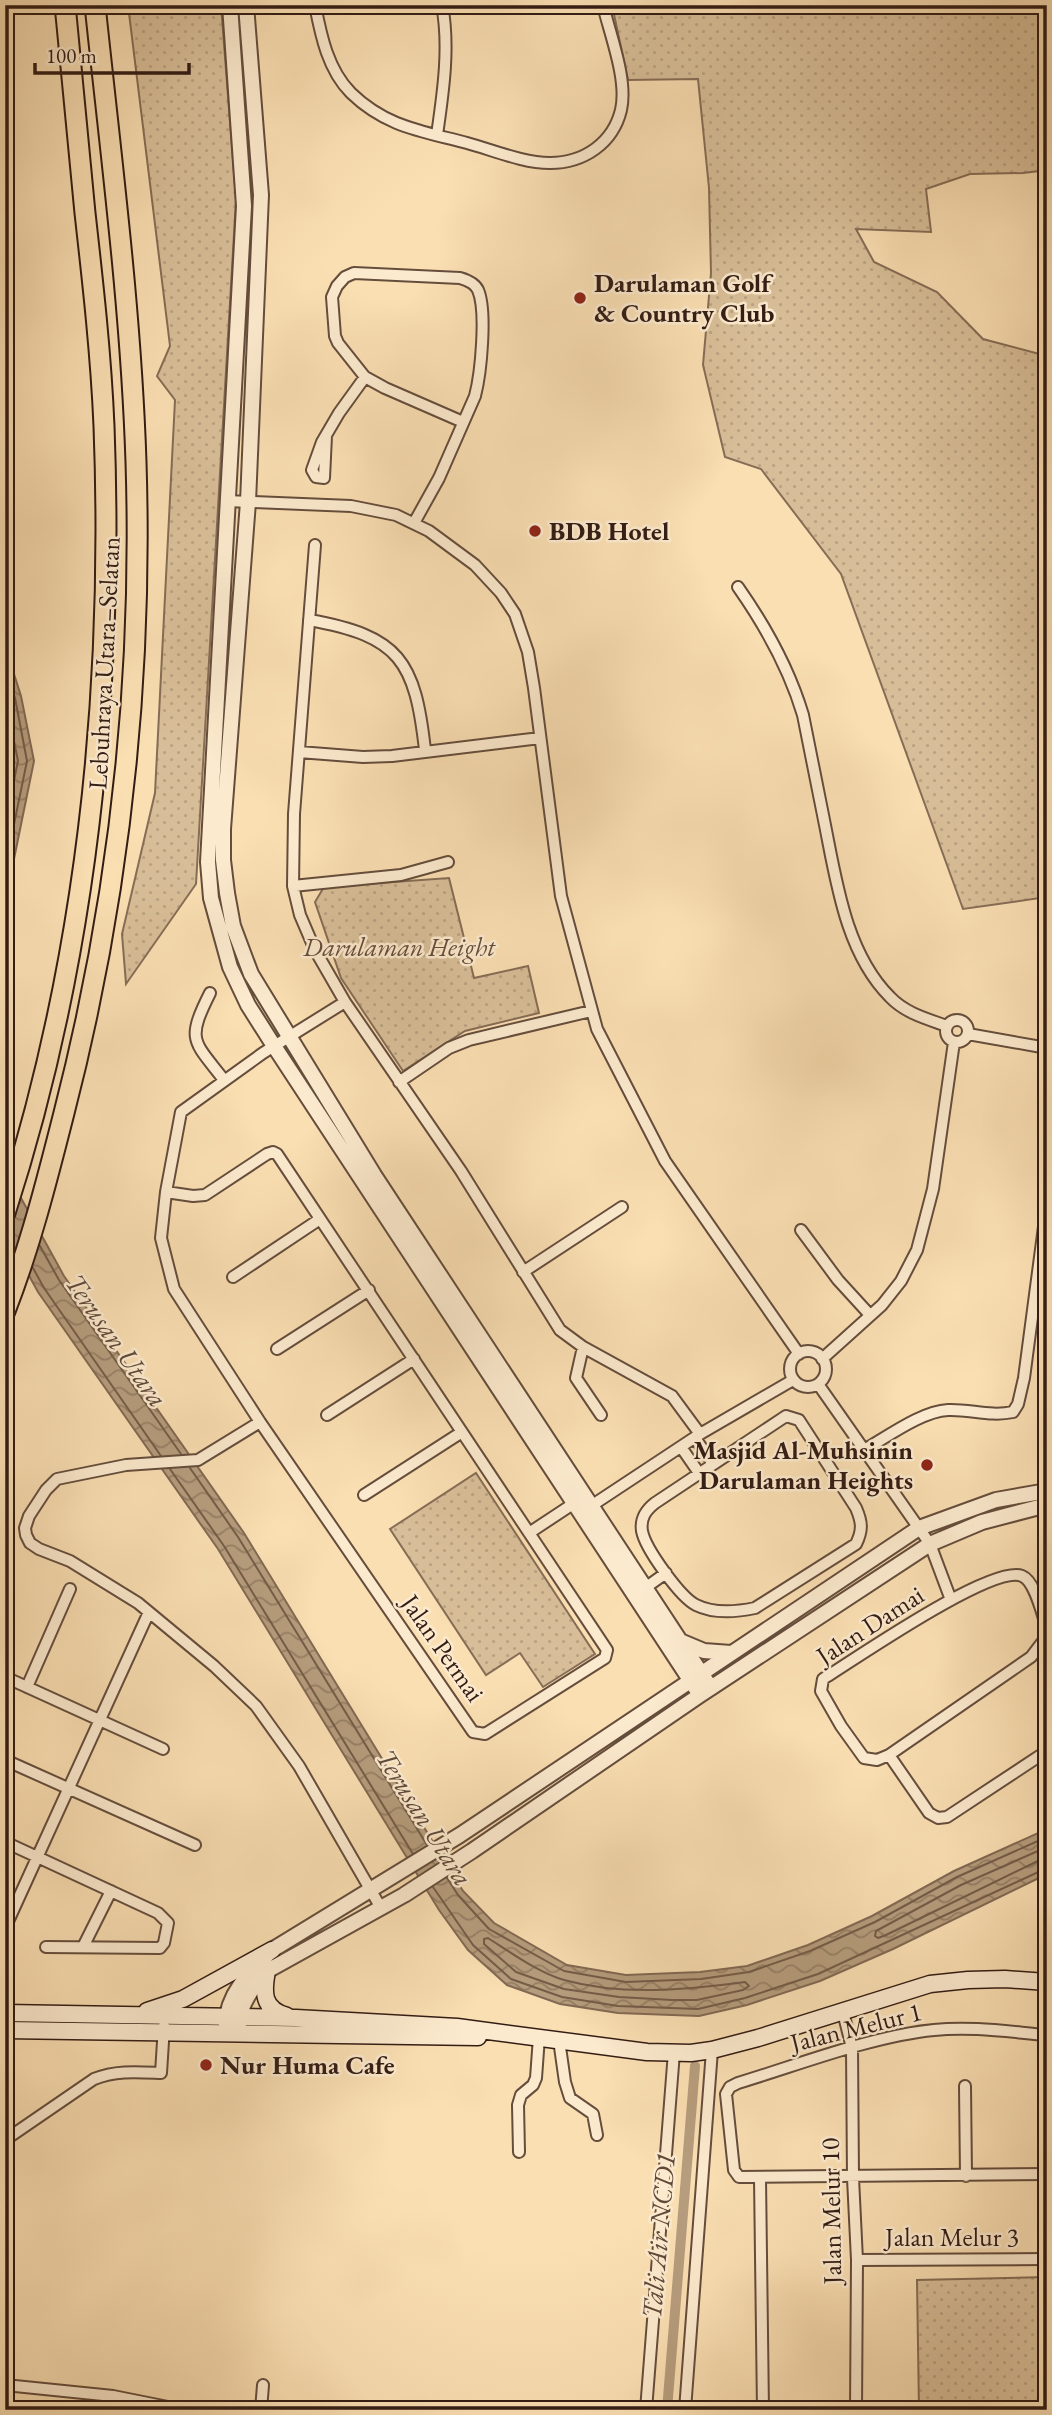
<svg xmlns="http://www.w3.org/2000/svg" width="1052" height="2415" font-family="'EB Garamond',serif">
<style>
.green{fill:url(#green-dots);stroke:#866d56;stroke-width:2}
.water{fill:url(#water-waves);stroke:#826953;stroke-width:2}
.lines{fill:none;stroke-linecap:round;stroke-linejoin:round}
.shore{stroke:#745c48;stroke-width:2}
.canal{stroke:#b69d7d;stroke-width:10}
.minor-casing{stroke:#654d3c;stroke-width:14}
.tertiary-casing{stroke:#654d3c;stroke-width:18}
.secondary-casing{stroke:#331c14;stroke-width:19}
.motorway-casing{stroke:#331c14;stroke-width:23}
.minor{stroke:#fceace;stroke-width:10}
.tertiary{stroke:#fceace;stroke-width:14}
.secondary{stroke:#fceace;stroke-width:16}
.motorway{stroke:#fadfb3;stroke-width:19}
.poi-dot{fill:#8f2418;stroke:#fceace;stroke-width:2.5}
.labels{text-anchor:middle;stroke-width:5;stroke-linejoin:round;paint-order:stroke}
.poi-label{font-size:26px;font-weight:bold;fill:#331c14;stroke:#fceace;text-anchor:start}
.street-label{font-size:26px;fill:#331c14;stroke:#fceace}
.park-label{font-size:26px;font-style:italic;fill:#654d3c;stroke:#fceace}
.water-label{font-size:28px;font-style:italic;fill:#614939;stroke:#fceace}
</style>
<defs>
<pattern id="green-dots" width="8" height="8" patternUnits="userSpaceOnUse" patternTransform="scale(1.75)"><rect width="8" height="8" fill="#d8be98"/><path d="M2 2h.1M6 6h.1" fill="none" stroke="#baa382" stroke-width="1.8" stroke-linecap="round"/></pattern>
<pattern id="water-waves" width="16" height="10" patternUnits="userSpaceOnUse" patternTransform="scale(1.75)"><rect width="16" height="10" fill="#b69d7d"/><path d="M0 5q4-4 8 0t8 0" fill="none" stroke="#957f65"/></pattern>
</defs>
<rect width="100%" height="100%" fill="#fadfb3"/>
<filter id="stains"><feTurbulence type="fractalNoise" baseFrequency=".00286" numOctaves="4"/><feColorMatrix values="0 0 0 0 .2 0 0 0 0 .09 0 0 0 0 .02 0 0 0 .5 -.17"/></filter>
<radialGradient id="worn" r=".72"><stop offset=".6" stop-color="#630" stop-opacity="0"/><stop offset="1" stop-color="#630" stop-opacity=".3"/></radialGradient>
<!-- green -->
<path class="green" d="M128,5H221L236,200L196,884L126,984L122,934L155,793L175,400L157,376L170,346Z
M612,5H1047V170L1023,173L970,174L926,189L931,232L856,229L874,262L937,292L983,339L1047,356V897L963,909L841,574L761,469L725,457L703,365L711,273L709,188L698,79L628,80Z
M449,878L474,978L528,966L539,1013L465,1031L403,1071L341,978L315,902L324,887Z
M476,1473L595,1654L543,1687L520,1653L486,1675L390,1529Z
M1047,2277V2368L1036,2410H919L917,2280Z"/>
<!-- water -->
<path class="water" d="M5,646L21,696L34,761L5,903Z
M5,1169L64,1276L244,1533L463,1891L494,1923L567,1965L626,1975L700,1972L747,1966L808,1945L872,1916L954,1871L1047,1829V1874L893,1949L820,1981L747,2005L699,2016L618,2013L560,2004L507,1985L468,1950L439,1910L218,1549L38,1292L5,1232Z"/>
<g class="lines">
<!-- shore -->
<path class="shore" d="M5,669L15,698L27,761L5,868
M5,697L18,761L5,824
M40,1246L59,1280L181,1454
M33,1268L44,1288L161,1456
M190,1468L238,1537L427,1845
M170,1469L224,1546L413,1854
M1047,1847L961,1885L876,1931L875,1936L878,1938L886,1935L1038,1861L1047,1859
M447,1878L458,1895L489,1929L564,1971L626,1982L701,1979L749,1972L810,1951L875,1922L957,1877L1047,1837
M433,1887L473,1945L511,1979L562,1997L618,2006L698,2009L745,1998L818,1974L1047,1868
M484,1939L488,1938C510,1952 539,1973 564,1980C622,1996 686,1990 745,1982L749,1986L743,1990L697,2000H672L619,1997L564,1989L516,1972L484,1944Z"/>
<!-- canal -->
<path class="canal" d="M667,2410L695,2066"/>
<!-- minor casing -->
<g class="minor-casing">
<path id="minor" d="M315,5C321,36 328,70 351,93C386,127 422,131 467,143C493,150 523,163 550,163C584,163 613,143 621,110C628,80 610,35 603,5
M437,135C443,93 450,47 442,5
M326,436L324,478L316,477L312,470L322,442L339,413L365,377
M227,501L351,506L396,515L429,531L475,565L501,593L515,614L528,652L534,688L561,896L597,1029L665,1161L799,1354
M414,523L439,478L475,396C481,373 487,311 478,290C475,283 467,280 460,278L354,273L345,277L337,286L332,297L335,336L338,343L365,377L385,388L463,422
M315,545L294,814L293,886L300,915L315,950L345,1002
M738,587C766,627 789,668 803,715C810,750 817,785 824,820C836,879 845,952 890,997C905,1013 927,1019 947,1026
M309,620C400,636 415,661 425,750
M299,752L363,757L392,756L540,738
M293,886L401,875L448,862
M210,993C186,1041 193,1040 224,1080
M946 1031a11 11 0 1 1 22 0a11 11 0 1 1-22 0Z
M968,1034L1047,1048
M399,1082L449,1048L469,1040L591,1011
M166,1192L193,1196L205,1195L267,1154L273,1152L277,1154L607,1650L605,1658L485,1734L473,1732L260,1422L174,1289L161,1238L166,1192L181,1112L263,1053L345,1002L461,1171L560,1330L583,1347L672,1396L700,1434
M801,1230L838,1280L870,1315
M523,1272L622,1207
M233,1277L320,1219
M583,1347L576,1378L601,1415
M277,1349L369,1290
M790 1369a18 18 0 1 1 36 0a18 18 0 1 1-36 0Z
M822,1359L882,1305L901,1281L917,1250L933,1189L954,1042
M818,1384L930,1544L951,1600
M327,1415L414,1359
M786,1416L799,1420L856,1508C862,1522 863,1530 856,1544L755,1608C736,1612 714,1614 696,1605C680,1597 645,1548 642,1531C640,1518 646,1510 655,1503Z
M260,1422L198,1460L126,1465L57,1479L46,1490L29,1516L25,1528L26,1535L30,1543L39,1549L70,1561L138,1603L214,1666L256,1706L299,1766L381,1908
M695,1438L713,1464
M681,1447L699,1473
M864,1450C887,1437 922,1411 948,1410C970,1409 990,1417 1013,1412L1018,1404L1024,1378L1047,1204
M364,1495L462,1432
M585,1510L700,1434L793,1380
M529,1533L579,1500
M645,1588L666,1573
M1047,1628C1042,1614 1035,1581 1022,1576C992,1564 854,1660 823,1679L821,1691L841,1726L864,1758L877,1760L889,1755L1031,1657L1047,1636
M5,1677L163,1749
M27,1687L70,1589
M889,1755L929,1813L938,1818L947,1817L1047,1751
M5,1760L195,1845
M5,1842L158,1913L168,1923L164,1943L160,1948L46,1947
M5,1928L149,1612
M83,1947L111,1891
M843,2012L852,2048L853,2178L857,2260L856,2410
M1047,2035C1010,2032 971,2026 934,2030C872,2036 798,2065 738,2083L730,2087L726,2094L734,2170L739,2177L1047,2174
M559,2040L565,2082L570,2098L593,2114L597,2135
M965,2086L966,2176
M5,2140L94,2079C116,2070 138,2072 161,2073L164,2026
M519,2152L518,2105L521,2095L533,2085L536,2078L539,2037
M760,2178L763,2410
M857,2260L1047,2259
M5,2385L113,2396L183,2410
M261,2410L263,2385
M646,2410L674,2052
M685,2410L712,2050
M1041,2410L1047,2390"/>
</g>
<!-- tertiary casing -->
<g class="tertiary-casing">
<path id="tertiary" d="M230,5L244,206L208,862L211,898L230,967L248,1005L274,1046L700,1695
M246,5L261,195L248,502L223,829V860L227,893L233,926L251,974L374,1175L711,1688
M680,1641L704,1651L731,1653
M226,2025C227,1993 251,1971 272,1950L460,1835L919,1528L996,1500L1047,1491
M239,2025C239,2004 254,1986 267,1971L404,1895L472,1851L700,1695L930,1544L982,1522L1047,1505"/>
</g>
<!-- secondary casing -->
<g class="secondary-casing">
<path id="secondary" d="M267,1971C263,1992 262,2009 287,2016
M147,2011L183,1999L272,1950
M5,2013L296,2018L457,2027L647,2052L691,2053L712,2050L758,2038L930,1984L968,1980L1005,1979L1047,1982
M5,2030L478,2037"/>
</g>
<!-- motorway casing -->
<g class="motorway-casing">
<path id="motorway" d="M5,1213C87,959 114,692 104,426C101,355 93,284 85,213C78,143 72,74 65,5
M5,1311C30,1247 47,1180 64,1113C119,900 143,682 136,462C131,309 111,157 95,5"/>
</g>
<!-- minor -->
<use href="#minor" class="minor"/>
<!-- tertiary -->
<use href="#tertiary" class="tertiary"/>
<!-- secondary -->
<use href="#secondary" class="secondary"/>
<!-- motorway -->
<use href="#motorway" class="motorway"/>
</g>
<!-- markers -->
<g class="poi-dot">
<circle cx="580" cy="298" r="7"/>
<circle cx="535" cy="531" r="7"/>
<circle cx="927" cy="1465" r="7"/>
<circle cx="206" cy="2065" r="7"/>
</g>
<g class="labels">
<!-- poi labels -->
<g class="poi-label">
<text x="594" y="292">Darulaman Golf<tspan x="594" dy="30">&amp; Country Club</tspan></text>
<text x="549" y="540">BDB Hotel</text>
<text x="913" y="1459" text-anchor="end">Masjid Al-Muhsinin<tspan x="913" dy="30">Darulaman Heights</tspan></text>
<text x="220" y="2074">Nur Huma Cafe</text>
</g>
<!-- street labels -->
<g class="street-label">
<text transform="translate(104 663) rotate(-87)" y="9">Lebuhraya Utara–Selatan</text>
<text transform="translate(870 1625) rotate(-33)" y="9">Jalan Damai</text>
<text transform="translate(443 1648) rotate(55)" y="9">Jalan Permai</text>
<text transform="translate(856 2027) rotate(-14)" y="9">Jalan Melur 1</text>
<text transform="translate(831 2211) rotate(-91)" y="9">Jalan Melur 10</text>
<text x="952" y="2246">Jalan Melur 3</text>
</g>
<!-- park labels -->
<g class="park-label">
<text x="399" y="956">Darulaman Height</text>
</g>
<!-- water labels -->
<g class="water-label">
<text transform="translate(117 1340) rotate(55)" y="10">Terusan Utara</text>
<text transform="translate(425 1817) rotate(58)" y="10">Terusan Utara</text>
<text transform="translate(658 2236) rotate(-85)" y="10">Tali Air NCD1</text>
</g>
</g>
<!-- margin -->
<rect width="1052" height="2415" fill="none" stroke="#fadfb3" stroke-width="28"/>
<rect x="7" y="7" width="1038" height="2401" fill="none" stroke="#331c14" stroke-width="3.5"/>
<rect x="14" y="14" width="1024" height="2387" fill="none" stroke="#331c14" stroke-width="2"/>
<!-- scale -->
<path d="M35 63v10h154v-10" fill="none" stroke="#331c14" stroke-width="3.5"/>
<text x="46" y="63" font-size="21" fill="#331c14" stroke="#fceace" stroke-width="5" paint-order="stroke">100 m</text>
<rect width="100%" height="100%" filter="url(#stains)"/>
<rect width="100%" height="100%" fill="url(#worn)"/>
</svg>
